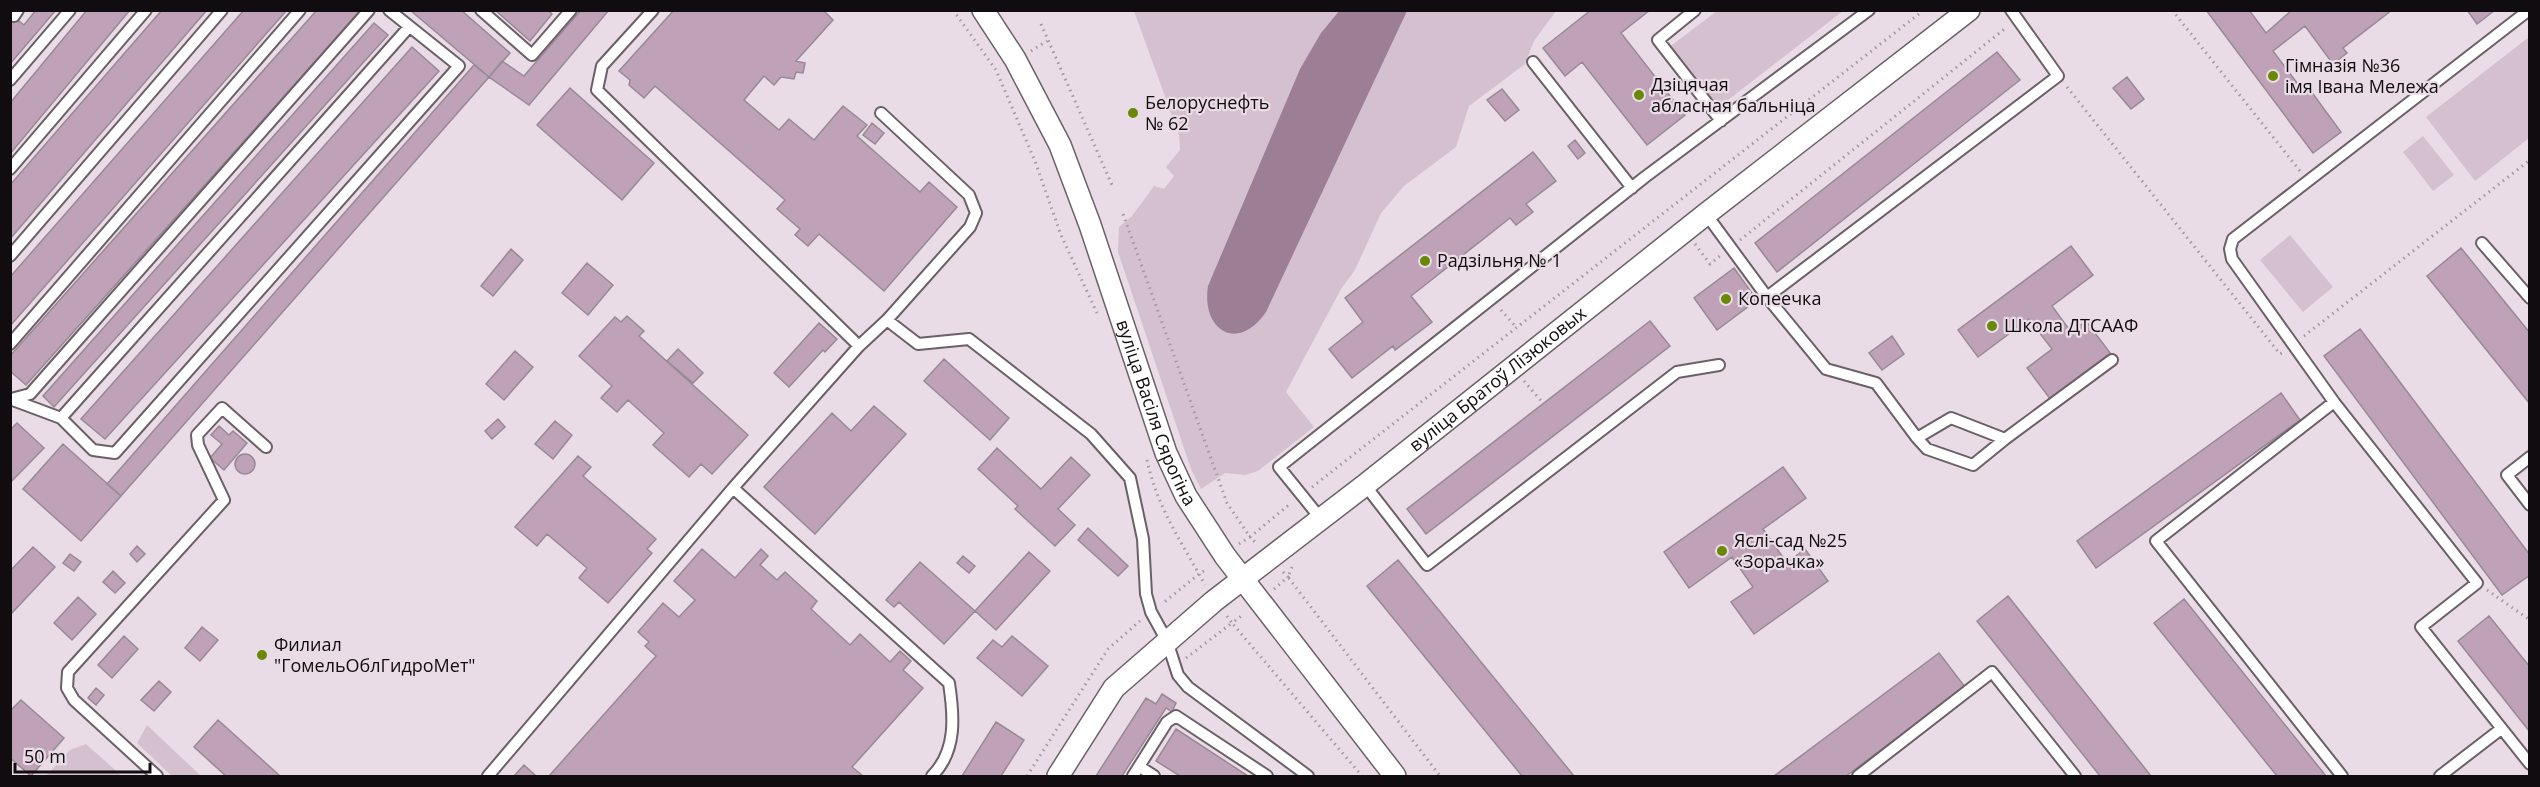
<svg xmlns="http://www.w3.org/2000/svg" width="2540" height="787" font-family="'Open Sans',sans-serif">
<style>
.green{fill:#d5c0cf}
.water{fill:#9c7f94}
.building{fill:#bfa1b8;stroke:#978a94;stroke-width:1.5}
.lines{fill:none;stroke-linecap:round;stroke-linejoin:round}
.service-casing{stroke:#6b6068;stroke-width:14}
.minor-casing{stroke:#6b6068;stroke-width:24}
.path{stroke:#a298a0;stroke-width:3;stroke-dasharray:1.5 4.5;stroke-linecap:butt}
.service{stroke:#fff;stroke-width:10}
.minor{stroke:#fff;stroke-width:21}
.poi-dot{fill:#688806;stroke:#e9dce6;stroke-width:2}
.labels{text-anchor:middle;stroke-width:4.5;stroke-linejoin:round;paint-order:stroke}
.poi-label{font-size:18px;fill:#100c0f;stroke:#e9dce6;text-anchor:start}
.street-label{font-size:18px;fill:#100c0f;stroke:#e9dce6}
</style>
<rect width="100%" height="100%" fill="#e9dce6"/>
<!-- green -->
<path class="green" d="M1134,11H1556L1534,41L1525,64L1469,106L1456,147L1404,186L1381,213L1355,270L1341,289L1286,392L1314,427L1258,471L1245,475L1225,473L1201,489L1191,469L1118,252L1119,227L1132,216L1154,186L1164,189L1174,176L1166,167L1180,150L1179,135Z
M1717,11H1843L1715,110L1668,48Z
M2529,37V138L2475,181L2426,117Z
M2423,136L2454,175L2433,191L2403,152Z
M2290,235L2333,287L2303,312L2260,260Z
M147,725L201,776H172L137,743Z
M86,744L122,776H46L70,750Z"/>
<!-- water -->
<path class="water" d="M1340,10L1407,11L1266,312C1238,353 1201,331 1208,286L1300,69L1321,33Z"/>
<!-- building -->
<path class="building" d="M36,10H56L10,64V22L15,18L24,25Z
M87,10H130L10,154V103Z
M162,10H207L10,239V185Z
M244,10H287L10,326V277Z
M317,10H361L26,385L10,371V356Z
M410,10H461L510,53L489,77Z
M495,10H548L552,14L530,41Z
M581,10H609L529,105L489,77L502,61L524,76Z
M674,10H823L833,20L796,61L805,63L803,73L796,72L794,79L781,77L774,85L764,76L744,100L779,130L789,119L814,140L843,106L867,125L857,136L920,192L929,182L957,207L884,291L819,234L808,246L795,235L800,229L777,209L785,200L655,86L644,98L629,85L630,80L619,71Z
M1591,10H1650L1621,33L1685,115L1647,145L1582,62L1565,76L1543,48Z
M2206,10H2249L2266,33L2292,10H2392L2343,48L2347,53L2333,64L2305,26L2273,51L2303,91L2308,87L2341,132L2313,153Z
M2467,10H2495L2477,24Z
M374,23L388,35L54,407L43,396Z
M412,47L439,71L105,439L81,419Z
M1997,52L2020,80L1777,272L1755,243Z
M474,65L489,77L121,496L107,484Z
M2127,77L2144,99L2131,109L2113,88Z
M570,88L654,163L622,200L537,125Z
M1502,89L1519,110L1505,121L1487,100Z
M872,123L884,133L875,144L863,135Z
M1575,140L1585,153L1578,159L1568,146Z
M1533,152L1556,181L1526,204L1533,212L1516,225L1510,218L1411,296L1432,322L1395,350L1393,346L1352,378L1329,349L1363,322L1345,298Z
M2071,246L2093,275L2052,306L2071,332L2086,321L2111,354L2051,400L2027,368L2052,349L2029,319L1978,357L1958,330Z
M2461,248L2530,333V404L2427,276Z
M511,249L523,260L493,296L481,286Z
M587,263L613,285L588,315L562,293Z
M1734,268L1757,300L1717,330L1694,298Z
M627,316L644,331L639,336L748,435L712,474L701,464L689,477L653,445L664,433L628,400L617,412L601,398L612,386L579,356L615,317L621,322Z
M1650,321L1670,346L1426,534L1407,509Z
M819,323L837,339L825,352L823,350L789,387L774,373Z
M2360,329L2530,555V575L2502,595L2324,356Z
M1892,336L1904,354L1882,370L1869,353Z
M678,349L703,373L693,383L667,361Z
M515,351L533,367L504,400L486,384Z
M944,359L1009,418L990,440L924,381Z
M2281,393L2300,420L2096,568L2077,541Z
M874,406L906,434L815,534L764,487L832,413L851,431Z
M498,419L505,427L492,439L485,431Z
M555,421L572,435L553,459L535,444Z
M17,423L44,448L10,483V430Z
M219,426L229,435L233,431L247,443L224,470L210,458L222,444L211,435Z
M63,444L121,496L81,541L23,489Z
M997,448L1041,489L1071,457L1090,475L1058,509L1075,525L1055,546L1015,509L1018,506L978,469Z
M235 464a10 10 0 1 1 20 0a10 10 0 1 1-20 0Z
M578,456L591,467L583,476L656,539L647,549L652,553L608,603L579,578L587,568L547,534L537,546L515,527Z
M1783,467L1806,498L1763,529L1787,563L1805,549L1828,581L1754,634L1731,602L1753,587L1732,557L1689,588L1664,552Z
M1088,528L1128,566L1118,576L1078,540Z
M137,546L145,554L137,562L130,554Z
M33,547L55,567L10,615V571Z
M702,549L735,578L761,549L768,556L760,565L777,580L785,572L817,601L811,609L850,645L860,634L890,662L900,651L911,661L903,670L923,688L852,767L863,776H549L656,656L645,646L649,642L638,632L663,603L679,617L695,600L674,581Z
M1029,552L1050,571L996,630L975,611Z
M70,554L81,562L74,571L63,563Z
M963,556L975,566L969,573L957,563Z
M1398,560L1574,776H1522L1367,586Z
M920,562L975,611L944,644L899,602L894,607L886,600Z
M113,571L125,583L115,593L103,582Z
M2008,596L2151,776H2100L1977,621Z
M78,597L96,614L72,640L54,623Z
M2184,599L2326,776H2277L2154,623Z
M2489,616L2530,667V732L2458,641Z
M202,627L218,640L200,661L185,648Z
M124,636L138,649L112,678L98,665Z
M1012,636L1048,666L1022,696L977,658L993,640L1002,647Z
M1939,653L1965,687L1846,776H1774Z
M159,681L171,692L154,711L141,700Z
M96,688L104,695L96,705L88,698Z
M1162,694L1176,703L1172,712L1166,708L1122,776H1096L1146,698L1156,704Z
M21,700L64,738L31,776L10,758V711Z
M218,720L280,776H226L194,747Z
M996,722L1024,740L1001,776H962Z
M1176,729L1248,776H1180L1156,761Z
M524,765L536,776H514Z"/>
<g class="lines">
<!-- service casing -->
<g class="service-casing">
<path id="service" d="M481,10L532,55L571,10
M653,10L602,66L597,90L859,346L733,488
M1695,10L1658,40L1721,121
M14,16L18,10
M1533,62L1632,188
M10,80L70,10
M10,169L146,10
M1706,214L1767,297L1826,369L1876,383L1917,438L1951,418L2005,439L2112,360
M2482,243L2530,298
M10,256L222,10
M1767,297L2058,76L2011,10
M887,320L918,344L969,339L1091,434L1130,478L1143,539L1146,594L1151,612L1167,641L1178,675L1188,687L1308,776
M10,344L300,10
M859,346L887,320L970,227L976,213L969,195L881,113
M10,399L61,418L93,450L115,453L459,66L389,10
M11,399L30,394L369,10
M2334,402L2232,259L2230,249L2233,239L2529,10
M61,418L409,27
M1917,438L1927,449L1973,465L2005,439
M2530,457L2507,475L2530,505
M1365,485L1427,565L1677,372L1719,365
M1321,519L1279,467L1645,177L1869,10
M1140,767L1154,776
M157,776L74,700L67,688L68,672L224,500L198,445L197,435L222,408L266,447
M488,776L733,488L949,683C954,716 957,751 932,776
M1133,776L1167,722L1176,716L1267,776
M1858,776L1992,672L2075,776
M2342,776L2156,541L2334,402L2477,583L2421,627L2530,764
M2440,776L2501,729"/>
</g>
<!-- minor casing -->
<g class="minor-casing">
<g id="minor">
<path id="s1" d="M983,10L1015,59L1060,145L1090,225L1166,453L1186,496L1225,556L1395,776"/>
<path id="s2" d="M1058,776L1114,688L1214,601L1365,485L1706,214L1969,10"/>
</g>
</g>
<!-- path -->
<path class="path" d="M953,10L996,70L1035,161L1061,235L1097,313
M2172,10L2300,171
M1041,24L1112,185
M1031,51L1047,41
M2067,87L2280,354L2282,353
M1123,214L1227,503L1250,537L1290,504
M1740,240L2007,27
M1695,244L1710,264L1721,255
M1501,310L1516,327
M2304,336L2530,160
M1524,381L1543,403
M1147,460C1156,503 1178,537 1199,574L1162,604
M1312,487L1924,10
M1239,544L1250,537L1257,544
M1292,567L1288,577L1440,776
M1204,571L1199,574L1205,585
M1274,589L1288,577L1282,571
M2487,590L2530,620
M1227,616L1232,623L1244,614
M1186,658L1232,623L1362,776
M1027,776L1108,649L1140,621"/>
<!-- service -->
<use href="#service" class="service"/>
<!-- minor -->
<use href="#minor" class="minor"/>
</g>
<!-- markers -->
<g class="poi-dot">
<circle cx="2273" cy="76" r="6"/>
<circle cx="1639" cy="95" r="6"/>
<circle cx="1133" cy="113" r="6"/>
<circle cx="1425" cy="261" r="6"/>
<circle cx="1726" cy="299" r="6"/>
<circle cx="1992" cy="326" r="6"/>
<circle cx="1722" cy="551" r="6"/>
<circle cx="262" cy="655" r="6"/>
</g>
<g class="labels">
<!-- poi labels -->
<g class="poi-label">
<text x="2285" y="72">Гімназія №36<tspan x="2285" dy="21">імя Івана Мележа</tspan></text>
<text x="1651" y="91">Дзіцячая<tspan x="1651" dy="21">абласная бальніца</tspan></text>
<text x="1145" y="109">Белоруснефть<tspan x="1145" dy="21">№ 62</tspan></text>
<text x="1437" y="267">Радзільня № 1</text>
<text x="1738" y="305">Копеечка</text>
<text x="2004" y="332">Школа ДТСААФ</text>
<text x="1734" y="547">Яслі-сад №25<tspan x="1734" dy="21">«Зорачка»</tspan></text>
<text x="274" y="651">Филиал<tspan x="274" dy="21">"ГомельОблГидроМет"</tspan></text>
</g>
<!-- street labels -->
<g class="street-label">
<text dy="6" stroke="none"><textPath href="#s2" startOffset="597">вуліца Братоў Лізюковых</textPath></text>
<text dy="6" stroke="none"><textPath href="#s1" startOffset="440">вуліца Васіля Сярогіна</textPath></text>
</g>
</g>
<!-- border -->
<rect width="2540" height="787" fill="none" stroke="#100c0f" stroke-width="24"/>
<!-- scale -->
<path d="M15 763v9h135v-9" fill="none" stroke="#100c0f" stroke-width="3"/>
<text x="24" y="763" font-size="18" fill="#100c0f" stroke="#e9dce6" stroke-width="4.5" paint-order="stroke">50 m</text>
</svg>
